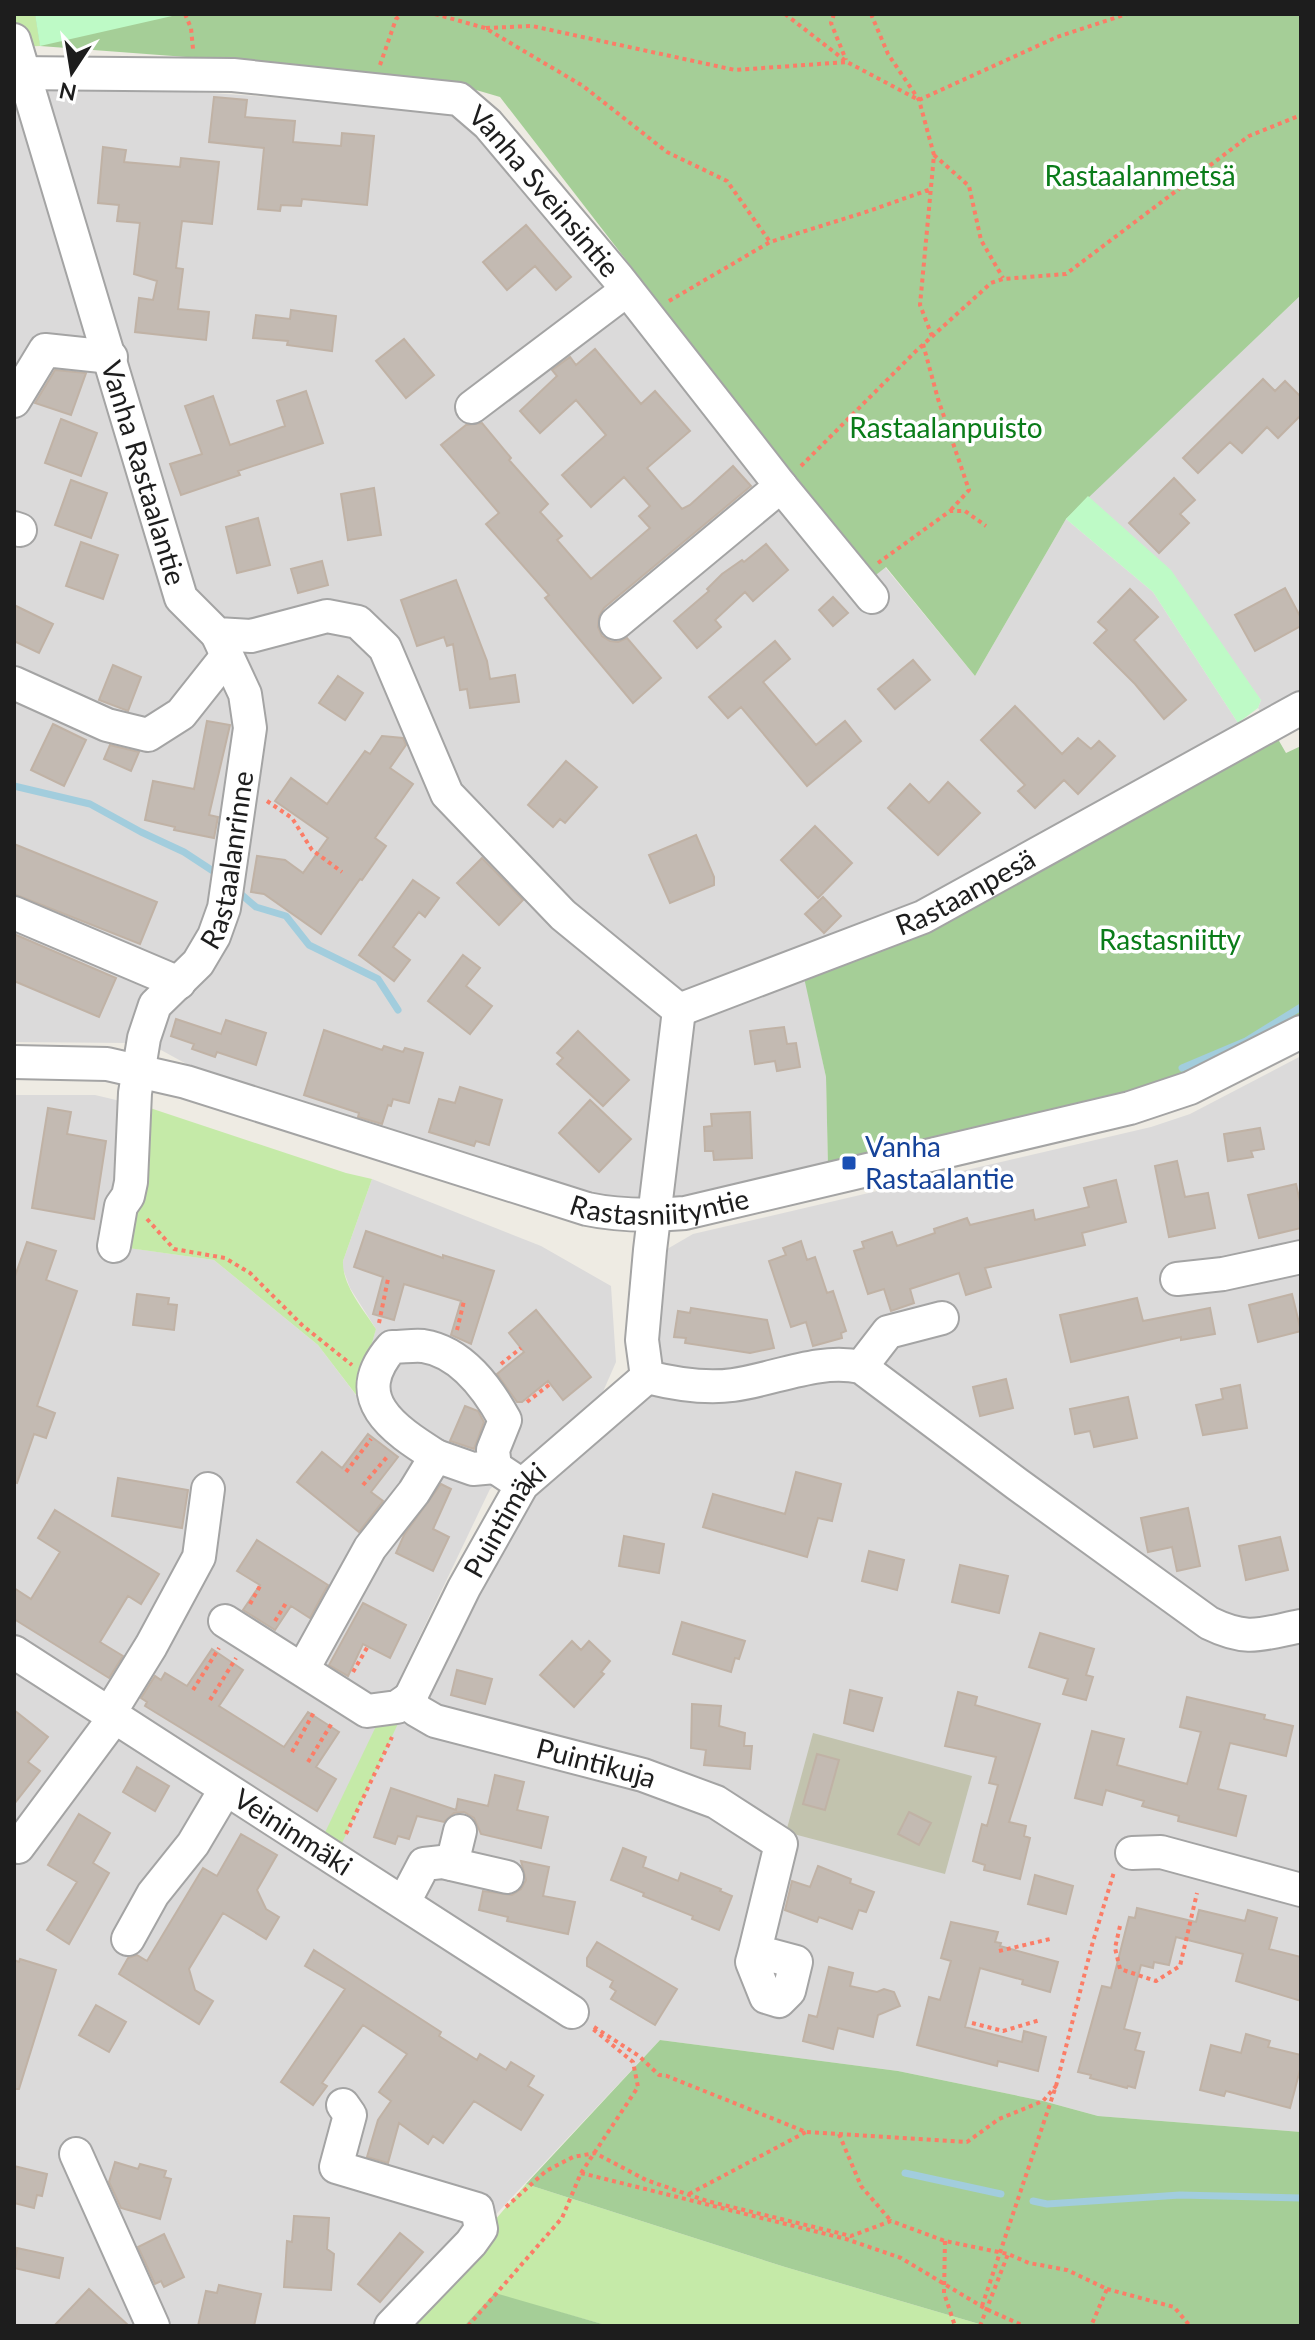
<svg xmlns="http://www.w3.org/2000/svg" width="1315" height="2340" font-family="Lato,sans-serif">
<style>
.residential{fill:#dbdada}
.construction{fill:#c2c3ae}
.grass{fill:#c5eaa8}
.forest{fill:#a5ce97}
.park{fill:#befac6}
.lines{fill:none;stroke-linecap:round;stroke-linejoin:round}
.stream{stroke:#a2cddd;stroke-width:7}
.building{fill:#c3bab2;stroke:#c0b2a5;stroke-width:2}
.minor-casing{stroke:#a4a4a4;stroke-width:36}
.path{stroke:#fb7d67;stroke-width:4;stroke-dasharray:4 4;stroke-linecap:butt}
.minor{stroke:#fff;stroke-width:32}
.transit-dot{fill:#1a4fb4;stroke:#fff;stroke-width:3}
.labels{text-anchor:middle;stroke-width:7;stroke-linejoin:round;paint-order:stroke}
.park-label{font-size:28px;fill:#0a7c19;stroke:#fff}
.street-label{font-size:28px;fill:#1d1d1d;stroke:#fff}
.transit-label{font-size:28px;fill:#164399;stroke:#fff;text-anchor:start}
</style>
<rect width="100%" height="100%" fill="#eeebe3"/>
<!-- residential -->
<path class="residential" d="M62,88L195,92L438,108L462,118L662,355L855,592L885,567L975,676L1066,519L1153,592L1238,723L1246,748L804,973L826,1077L828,1167L694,1198L602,1196L192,1067L161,1050L127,1043L14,1042V92Z
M1301,295V708L1270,725L1258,708L1261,700L1088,496Z
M1301,1056V2132L1098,2116L1043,2101L898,2071L660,2040L391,2326H14V1095H95L150,1108L147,1130L115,1246L214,1260L318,1345L356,1395L376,1329L350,1288L343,1269V1261L372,1179L541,1246L611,1286L616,1362L602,1394L490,1489L319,1847L413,1693L522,1485L647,1377L662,1252L693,1234L1151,1127L1190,1114Z"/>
<!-- construction -->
<path class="construction" d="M813,1733L972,1776L945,1874L786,1832Z"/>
<!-- grass -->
<path class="grass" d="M14,14H35L40,46L14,47Z
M150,1108L346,1173L372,1179L343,1261C342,1285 363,1309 376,1329L357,1396L318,1345L214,1260L114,1246L147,1130Z
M410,1698L335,1858L318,1847L379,1720Z
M526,2184L785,2267L986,2326H609L495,2294L464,2326H404Z"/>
<!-- forest -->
<path class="forest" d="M35,14H1301V295L1066,519L975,676L886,567L872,578L500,97L449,82L292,65L40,46Z
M1275,734L1286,753L1301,746V1018L1170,1084L828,1167L826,1077L803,973Z
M660,2040L898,2071L1043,2101L1098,2116L1301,2132V2326H986L785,2267L526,2184Z
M495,2293L609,2326H464Z"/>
<!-- park -->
<path class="park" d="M35,14H181L40,46Z
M1088,496L1171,570L1261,700L1258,708L1238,723L1153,592L1066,519Z"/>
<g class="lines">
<!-- stream -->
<path class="stream" d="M14,786L90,804L141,832L184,852L216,873
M235,889L256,907L286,916L309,945L378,979L398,1010
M1182,1068L1246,1041L1301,1007
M905,2173L1001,2194
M1033,2201L1047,2204L1180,2195L1301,2198"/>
</g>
<!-- building -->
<path class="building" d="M214,97L247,100L245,117L295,121L293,142L341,146L342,133L374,136L367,205L302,199L301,206L281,205L280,211L258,209L264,148L209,142Z
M103,147L126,150L124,162L180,167L181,158L219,162L212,224L182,221L176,268L183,269L178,309L209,312L206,340L135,332L139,298L153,300L157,281L134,274L140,223L117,221L119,205L98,203Z
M526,225L571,277L556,290L535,266L507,290L483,262Z
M291,310L336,316L332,351L287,345L288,341L253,338L256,315L290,319Z
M404,339L434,375L406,398L376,361Z
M595,349L641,404L655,391L690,431L647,468L682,509L690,505L733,466L751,486L604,608L599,616L598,627L602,636L610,641L618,642L627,638L661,678L633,703L545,598L549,595L486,524L499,513L441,445L466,425L482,423L511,458L509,460L548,504L540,512L562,536L557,540L591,579L650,528L639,516L650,506L624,477L591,507L562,475L606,435L576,400L540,433L520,411L557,376L552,370L570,357L576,365Z
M55,370L86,373L71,415L35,403Z
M1263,379L1275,391L1285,381L1301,397V415L1278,438L1267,427L1242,453L1230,442L1198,473L1183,458Z
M306,391L323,443L238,471L240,475L181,495L170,464L202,454L185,406L213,396L230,445L285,426L277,401Z
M61,419L97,433L81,476L45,463Z
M1174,478L1195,500L1180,514L1189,523L1159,553L1129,523Z
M71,480L107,493L91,538L55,525Z
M374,488L381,535L348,540L341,494Z
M258,518L270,565L237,573L226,527Z
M81,542L118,555L103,599L66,586Z
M766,544L788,570L753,601L745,592L715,620L721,627L697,648L674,621L709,591L707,589L722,574L742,560L744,562Z
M322,561L328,585L298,593L291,569Z
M456,580L487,661L490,679L515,675L519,702L470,708L467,689L460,690L453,644L447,646L444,637L417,646L401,600Z
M1285,588L1301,618V626L1255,651L1235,615Z
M1130,589L1158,617L1134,640L1186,700L1164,719L1135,684L1094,643L1107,630L1098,622Z
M833,597L848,613L833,626L819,610Z
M14,605L53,624L39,653L14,641Z
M775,641L790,659L763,682L816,745L845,721L861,741L807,786L741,707L728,718L709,697Z
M913,660L930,680L895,709L878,689Z
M113,665L141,677L128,711L99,700Z
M338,676L363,693L345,720L319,703Z
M1015,706L1062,754L1078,738L1091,749L1099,741L1115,756L1078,794L1064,780L1035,808L1018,791L1025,785L981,740Z
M207,721L230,725L209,815L218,817L214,838L174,830L175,827L145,820L153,781L194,789Z
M53,724L86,740L64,786L31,770Z
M382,736L403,738L406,745L390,768L413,784L375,838L386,846L362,880L360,879L321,934L264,894L251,892L257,856L285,860L303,873L328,838L275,801L291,778L327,804L365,751L370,754Z
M110,745L139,752L131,771L104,759Z
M566,761L597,787L565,823L560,819L553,827L528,805Z
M948,782L980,813L938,855L888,808L910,784L929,803Z
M815,826L852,863L818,898L781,860Z
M696,835L714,877V885L670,903L649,855Z
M14,844L157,902L140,944L14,894Z
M482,858L523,900L499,925L457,883Z
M413,880L439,898L425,917L419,912L393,947L410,960L394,981L359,955Z
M823,897L841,916L824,933L805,914Z
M14,934L116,978L99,1017L14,981Z
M463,955L480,968L466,986L492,1006L470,1034L428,1001Z
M176,1019L221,1034L226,1020L266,1033L256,1065L217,1052L215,1057L192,1049L194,1044L171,1036Z
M784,1027L787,1044L796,1043L800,1067L777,1071L775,1061L755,1064L750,1031Z
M324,1030L382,1050L384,1046L403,1052L405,1048L423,1053L409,1103L393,1099L391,1106L388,1105L382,1124L358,1117L359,1113L304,1095Z
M578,1031L629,1080L603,1106L557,1064L563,1058L557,1053Z
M460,1087L502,1100L489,1145L476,1141L474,1146L429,1132L439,1099L455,1103Z
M590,1100L631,1139L599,1172L559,1133Z
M48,1108L71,1112L67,1134L106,1141L94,1219L32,1208Z
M750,1112L752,1158L714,1160L713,1151H705L704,1127L712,1126L711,1114Z
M1260,1128L1264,1149L1251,1151L1253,1157L1228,1161L1224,1134Z
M1177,1161L1185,1197L1208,1193L1215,1228L1169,1237L1155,1166Z
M1116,1180L1126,1222L1082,1233L1085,1245L985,1268L991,1287L966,1295L959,1273L910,1289L914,1303L891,1311L884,1289L868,1294L854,1251L864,1248L862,1242L892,1232L897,1246L935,1233L934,1229L967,1218L970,1225L1033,1210L1035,1220L1089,1207L1084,1188Z
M1296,1184L1301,1206V1228L1259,1238L1248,1195Z
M366,1231L443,1258V1255L494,1271L471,1344L451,1335L461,1301L404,1284L394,1320L373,1314L383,1277L354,1267Z
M801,1241L807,1260L815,1257L827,1293L833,1291L846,1331L841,1333L842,1338L813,1346L806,1322L791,1327L769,1261L786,1255L783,1248Z
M27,1242L56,1251L46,1280L77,1291L37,1406L55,1413L46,1438L34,1434L17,1483L14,1482V1279Z
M137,1294L169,1298L168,1304L177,1305L174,1330L133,1325Z
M1292,1294L1301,1331L1258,1342L1249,1305Z
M1137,1298L1143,1321L1210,1308L1215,1334L1181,1340V1337L1071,1362L1060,1315Z
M691,1308L767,1320L774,1348L750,1353L685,1343L686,1338L674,1337L678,1311L690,1313Z
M536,1310L591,1377L563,1400L548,1381L522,1402H517L497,1374L524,1352L509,1333Z
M1006,1379L1013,1408L980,1416L973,1387Z
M1240,1385L1247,1428L1203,1435L1196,1405L1223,1399L1221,1389Z
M1128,1397L1137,1438L1094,1447L1090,1431L1075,1434L1070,1409Z
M465,1406L478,1411L484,1422L474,1449L450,1441Z
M368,1434L398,1457L371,1492L383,1501L359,1532L297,1482L322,1452L342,1468Z
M796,1472L841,1484L832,1521L818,1518L807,1557L703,1527L713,1494L785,1514Z
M118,1478L188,1490L182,1528L112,1516Z
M441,1484L451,1489L433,1529L449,1537L433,1571L396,1553L404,1535Z
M1188,1508L1200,1566L1177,1571L1172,1547L1148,1552L1141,1518Z
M55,1510L159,1574L141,1604L128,1596L100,1642L123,1656L109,1678L14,1619V1588L31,1599L60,1552L38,1538Z
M624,1536L664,1544L659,1573L619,1566Z
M1280,1537L1288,1570L1246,1580L1239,1546Z
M257,1540L328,1585L310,1618L291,1606L275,1630L243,1610L260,1585L237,1571Z
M869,1551L904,1560L897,1590L862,1581Z
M960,1565L1008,1576L999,1613L952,1602Z
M363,1603L406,1625L390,1658L363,1644L348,1676L329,1665Z
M682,1622L745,1641L739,1659L735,1658L731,1672L673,1654Z
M1040,1633L1094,1649L1086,1675L1093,1677L1086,1700L1063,1694L1068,1679L1029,1667Z
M572,1641L581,1650L589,1641L610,1661L601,1672L604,1674L574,1707L540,1675Z
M212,1649L243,1670L219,1706L284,1747L308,1712L339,1732L316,1767L336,1779L317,1811L145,1706L147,1702L141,1698L155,1676L161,1680L165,1673L187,1686Z
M457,1670L492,1679L485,1704L451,1695Z
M850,1690L882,1698L873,1731L844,1723Z
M958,1692L977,1697L975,1705L1040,1724L1009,1822L1026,1826L1024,1836L1030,1838L1020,1879L984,1870L985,1865L973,1861L982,1824L987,1826L998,1785L989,1783L996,1757L945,1746Z
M1187,1697L1265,1715L1264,1719L1293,1726L1286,1756L1230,1743L1218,1789L1246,1796L1236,1836L1178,1821L1179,1816L1142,1806L1144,1801L1106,1790L1102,1805L1075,1798L1092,1731L1124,1739L1117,1765L1187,1784L1201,1732L1180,1727Z
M692,1704L721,1706L719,1726L745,1733L744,1746H752L750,1769L704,1765L706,1750L691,1748Z
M14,1710L48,1737L28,1762L40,1771L14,1804Z
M817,1754L839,1760L825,1810L803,1804Z
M137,1767L169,1786L155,1811L123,1792Z
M495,1775L524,1782L517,1810L548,1817L541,1848L481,1834L474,1818L464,1812L454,1813L444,1822L417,1816L409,1839L398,1836L395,1844L374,1837L391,1788L456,1810L458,1799L488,1806Z
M909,1812L931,1823L919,1845L898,1834Z
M79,1814L110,1833L93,1863L109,1873L69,1944L47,1930L77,1882L48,1865Z
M241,1834L277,1855L257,1890L266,1909L279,1917L266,1939L223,1913L189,1969L195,1990L213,2001L199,2024L119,1974L128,1958L137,1955L147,1961L203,1868L217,1876Z
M623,1848L646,1857L643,1867L678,1881L681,1873L721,1889L720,1891L732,1896L719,1930L692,1919L693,1916L643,1896L644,1893L611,1880Z
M521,1861L549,1867L543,1896L575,1902L568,1934L507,1921L508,1917L479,1910L483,1891L512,1895L521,1889L526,1880Z
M818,1866L851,1879L850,1883L874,1892L866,1912L859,1910L852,1929L819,1917L817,1922L785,1910L792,1881L810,1887Z
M1035,1875L1073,1886L1066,1914L1028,1904Z
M1137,1908L1196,1922L1199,1910L1245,1921L1248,1910L1277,1918L1269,1949L1301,1957V2001L1236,1981L1243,1954L1176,1937L1169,1965L1154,1962L1153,1968L1141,1965L1124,2029L1140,2033L1135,2050L1144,2052L1135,2088L1128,2086L1127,2088L1090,2078L1091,2075L1078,2072L1102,1986L1111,1988L1129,1917L1135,1918Z
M951,1922L998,1932L995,1942L1001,1943L1000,1946L1058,1962L1050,1992L1022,1984L1023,1980L980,1968L965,2027L1022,2042L1024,2031L1046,2037L1038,2071L998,2061L997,2066L917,2045L929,1997L940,2000L951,1961L941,1958Z
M597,1942L677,1989L655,2025L611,1999L616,1991L610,1987L613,1981L587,1966V1958Z
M314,1950L441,2032L439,2036L477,2060L480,2054L506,2070L511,2062L534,2076L528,2086L543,2095L521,2130L474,2101L443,2143L433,2136L428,2144L399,2123L388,2163L367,2157L378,2120L391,2101L379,2092L407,2054L363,2025L322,2083L327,2086L313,2105L281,2082L345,1989L305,1966Z
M20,1959L56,1970L19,2089H14V1960L19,1962Z
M829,1967L853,1973L850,1986L877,1992L884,1989L894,1992L900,2006L878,2015L873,2037L838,2028L833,2049L803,2041L809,2015L817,2017Z
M96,2005L126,2022L109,2052L79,2035Z
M1246,2034L1270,2041L1268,2047L1301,2055V2066L1290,2108L1226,2091L1224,2096L1200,2090L1211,2045L1241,2053Z
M115,2162L138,2169L140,2164L166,2171L164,2177L171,2179L160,2219L121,2208L109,2182Z
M14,2166L47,2174L42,2196L37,2195L34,2208L14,2203Z
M294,2216L329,2218L327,2249L334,2254L331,2290L284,2287L287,2241L292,2242Z
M400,2233L423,2252L380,2302L358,2284Z
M164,2234L184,2277L164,2287L161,2281L155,2284L138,2247Z
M17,2248L63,2258L59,2278L14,2268Z
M219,2285L261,2294L254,2326H198L206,2291L217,2293Z
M89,2289L129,2326H54Z"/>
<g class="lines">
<!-- minor casing -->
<g class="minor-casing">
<g id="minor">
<path id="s1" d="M14,40L181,598L217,634L251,636L327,616L358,622L385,648L447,794L563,915L679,1010L650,1250L642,1340L647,1377C675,1384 704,1389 733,1385C776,1379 818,1358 861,1367L1017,1484L1209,1623C1248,1642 1261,1634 1301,1626"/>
<path id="s2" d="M14,73L233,75L459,99L488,124L618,278L781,486L872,597"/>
<path d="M14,401L45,350L111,357"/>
<path d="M472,407L627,290"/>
<path d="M14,528L20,530"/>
<path d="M616,623L781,486"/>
<path d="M14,683L107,725L148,735L181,714L227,656"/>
<path d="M14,913L179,983"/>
<path id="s3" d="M679,1010L923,917L1301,708"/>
<path id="s4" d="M14,1062L107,1064L186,1082L587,1209C620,1216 651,1216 685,1213L1130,1108L1190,1088L1301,1032"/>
<path id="s5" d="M114,1246L121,1206L128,1196L131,1182L135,1093L144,1038L155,1005L198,963L214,936L224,908L250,728L245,694L217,634"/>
<path d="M1177,1279L1223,1274L1301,1257"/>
<path d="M861,1367L888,1332L942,1318"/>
<path d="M436,1456C393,1429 347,1398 392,1347C402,1347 414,1345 423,1346C462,1352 488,1389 505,1420L493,1450L495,1467L522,1485"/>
<path d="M225,1621L367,1711L397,1707L410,1698"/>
<path id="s6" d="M14,1652L572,2012"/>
<path d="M303,1669L370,1548L414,1492L436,1456L473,1469L495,1467"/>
<path id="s7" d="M410,1698L416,1710L435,1721L643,1775L716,1802L781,1844L755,1951L752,1962L766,1997L779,2001L789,1991L796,1962L755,1951"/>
<path id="s8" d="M410,1698L464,1588L522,1485L647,1377"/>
<path d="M109,1714L151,1646L199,1557L208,1489"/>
<path d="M18,1847L114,1718"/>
<path d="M1132,1853L1161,1852L1301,1890"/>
<path d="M452,1864L460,1831"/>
<path d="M404,1902L424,1864L442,1862L507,1877"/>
<path d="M128,1939L153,1894L193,1844L225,1790"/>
<path d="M343,2105L350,2115L336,2167L477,2209L481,2229L471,2243L391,2326"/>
<path d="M76,2154L153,2326"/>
</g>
</g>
<!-- path -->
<path class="path" d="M185,14L191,28L193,49
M435,14L485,28L583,86L667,152L727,181L770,242
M785,14L847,62L917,99
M834,14L831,23L846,60
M871,14L888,54L919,100L934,155L920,305L932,336
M486,28L532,26L735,70L847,62
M380,65L396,19L402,14
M919,100L1057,37L1127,14
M934,155L969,186L981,240L1003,278
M669,301L770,242L869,211L931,189
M923,344L938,399L969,490L950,511
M801,466L916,351L991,283L1003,279L1066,274L1249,136L1301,115
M878,563L950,511H965L986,526
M267,801L292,818L312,850L342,872
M147,1219L174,1249L225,1258L250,1273L302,1325L352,1365
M379,1323L388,1279
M457,1330L464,1301
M501,1364L521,1348
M527,1402L550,1384
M346,1472L371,1439
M363,1485L387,1457
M250,1604L260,1586
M275,1621L286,1603
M353,1672L368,1646
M193,1690L219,1648
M210,1700L236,1658
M292,1752L314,1712
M308,1762L332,1723
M346,1834L392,1737
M1120,1926L1115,1948L1120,1969L1156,1981L1180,1966L1197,1893
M999,1951L1050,1939
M972,2023L1003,2031L1040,2020
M594,2027L639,2056L659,2075L667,2076L806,2132L967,2142L999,2119L1043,2101L1056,2086
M839,2134L861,2186L891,2221
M581,2173L846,2239L901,2258L986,2309L1024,2326
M689,2194L806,2132
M506,2207L546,2171L573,2157L595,2153L646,2180L707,2201L851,2236L891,2221L945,2241L1008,2254L1029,2263L1067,2270L1107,2289L1091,2326
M945,2241L944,2293L955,2326
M1107,2289L1174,2307L1190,2326
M982,2306L1056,2086L1092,1945L1114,1872
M468,2326L562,2218L581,2173L638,2087L633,2062L593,2029
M980,2326L1008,2254"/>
<!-- minor -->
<use href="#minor" class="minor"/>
</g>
<!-- markers -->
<rect class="transit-dot" x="841" y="1155" width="16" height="16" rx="4"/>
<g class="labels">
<!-- park labels -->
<g class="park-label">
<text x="1140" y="186">Rastaalanmetsä</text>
<text x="946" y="438">Rastaalanpuisto</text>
<text x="1170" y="950">Rastasniitty</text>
</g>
<!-- street labels -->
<g class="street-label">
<text dy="10" stroke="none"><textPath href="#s2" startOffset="572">Vanha Sveinsintie</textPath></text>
<text dy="10" stroke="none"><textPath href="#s1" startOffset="452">Vanha Rastaalantie</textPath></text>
<text dy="10" stroke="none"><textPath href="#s5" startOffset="416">Rastaalanrinne</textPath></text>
<text dy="10" stroke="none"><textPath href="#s3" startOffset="310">Rastaanpesä</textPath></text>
<text dy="10" stroke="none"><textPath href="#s4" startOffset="668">Rastasniityntie</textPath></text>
<text dy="10" stroke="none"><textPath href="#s8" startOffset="202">Puintimäki</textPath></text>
<text dy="10" stroke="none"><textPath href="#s7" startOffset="202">Puintikuja</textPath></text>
<text dy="10" stroke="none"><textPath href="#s6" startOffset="332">Veininmäki</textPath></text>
</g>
<!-- transit labels -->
<g class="transit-label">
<text x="865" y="1157">Vanha<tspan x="865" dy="32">Rastaalantie</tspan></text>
</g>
</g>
<!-- border -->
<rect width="1315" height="2340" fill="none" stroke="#1d1d1d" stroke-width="32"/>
<!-- north arrow -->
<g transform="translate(72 72) rotate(192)" stroke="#ffffff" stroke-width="6" paint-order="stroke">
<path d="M0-6L14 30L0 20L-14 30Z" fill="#1d1d1d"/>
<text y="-12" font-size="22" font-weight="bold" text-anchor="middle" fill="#1d1d1d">N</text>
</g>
</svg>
